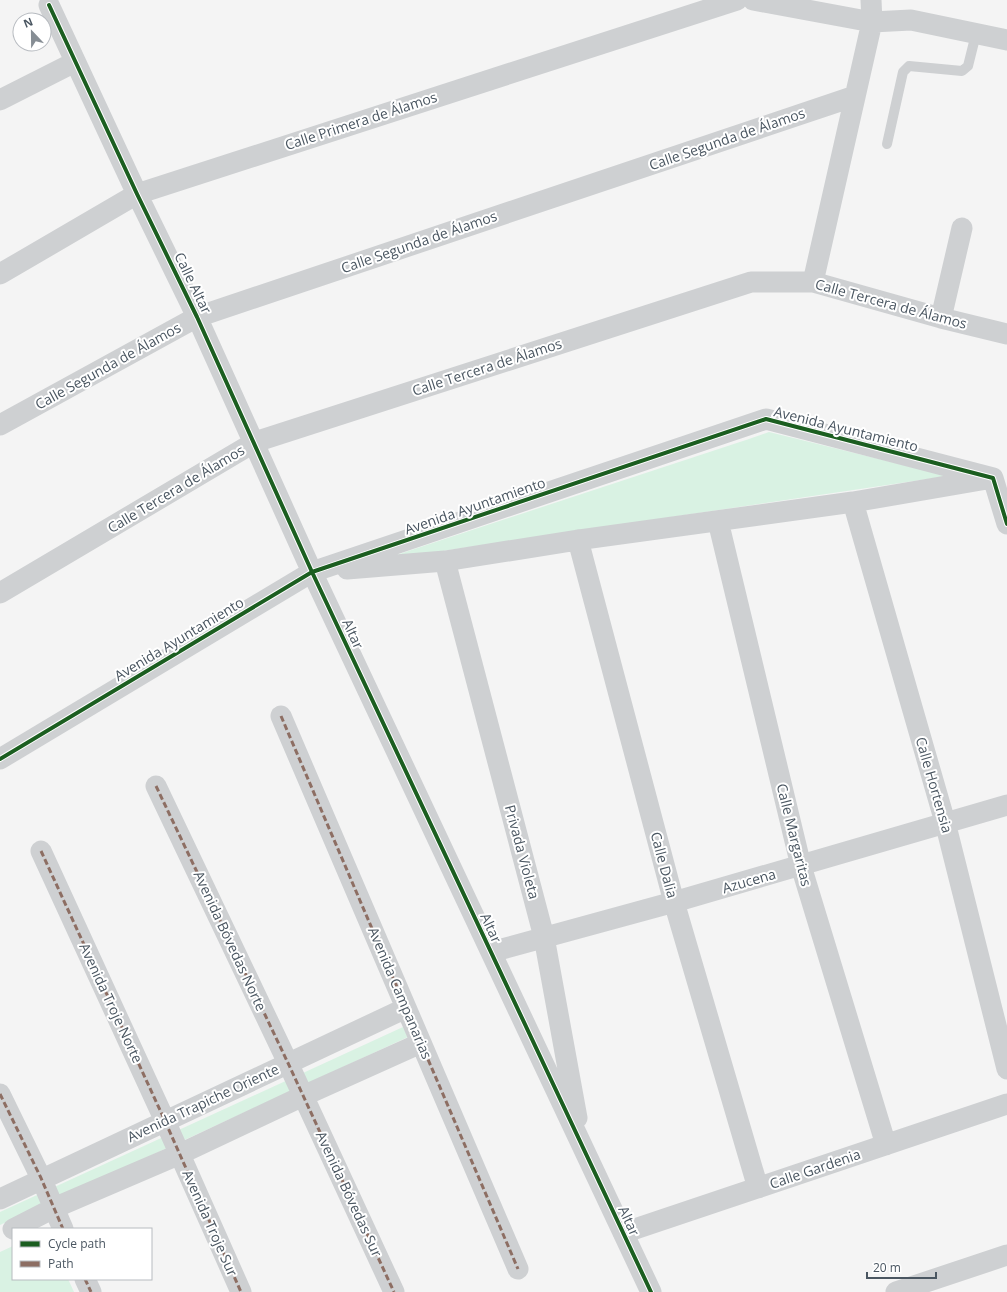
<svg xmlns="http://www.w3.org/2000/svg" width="1007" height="1292" font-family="'Open Sans',sans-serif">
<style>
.green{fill:#d9f2e3}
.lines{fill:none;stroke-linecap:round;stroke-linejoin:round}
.service{stroke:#ced0d2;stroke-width:10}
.minor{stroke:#ced0d2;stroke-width:21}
.quiet{stroke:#8d6e63;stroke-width:3;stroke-dasharray:6 3;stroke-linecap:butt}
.cycleway-casing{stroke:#fff;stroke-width:6}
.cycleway{stroke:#1b5e20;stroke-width:4}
.labels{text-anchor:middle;stroke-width:4;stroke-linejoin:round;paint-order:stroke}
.street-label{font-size:14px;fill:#4a5661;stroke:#fff}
</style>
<rect width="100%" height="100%" fill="#f4f4f4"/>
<!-- green -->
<path class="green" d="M769,432L948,476L381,560L749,439Z
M403,1027L408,1037L0,1225V1212Z
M13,1246V1279H68L74,1292H0V1252Z"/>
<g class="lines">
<!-- service -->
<path class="service" d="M887,144L903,72L909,66L962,71L968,66L976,34"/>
<!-- minor -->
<path class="minor" d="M753,0L872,22L911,20L1007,40
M49,5L137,194L197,317L312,572L651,1292
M0,100L75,62
M0,274L137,194L737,0
M813,282L872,22L871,0
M941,318L962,228
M0,425L197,317L855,96
M853,502L945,822L1007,1069
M718,521L801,866L886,1145
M578,540L674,902L758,1188
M445,561L544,937L577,1118
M347,569L445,561L578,540L853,502L987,479
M0,593L255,442L751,282H813L941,318L1007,334
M281,716L518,1269
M0,759L312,572L766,419L993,478L1007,524
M156,786L288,1063L394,1292
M41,851L165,1121L241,1292
M491,952L674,902L1007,805
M0,1094L41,1178L63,1229
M0,1199L406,1008
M13,1229L54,1208L180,1154L303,1096L421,1043
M623,1233L1007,1104
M85,1279L91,1292
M896,1292L1007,1255"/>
<!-- quiet -->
<path class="quiet" d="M281,716L406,1008
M156,786L288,1063L394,1292
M41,851L165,1121L241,1292
M421,1043L518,1269
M0,1094L41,1178L63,1229
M85,1279L91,1292"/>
<!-- cycleway casing -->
<g class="cycleway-casing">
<path id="cycleway" d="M49,5L137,194L197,317L312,572L651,1292
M0,759L312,572L766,419L993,478L1007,524"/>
</g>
<!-- cycleway -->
<use href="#cycleway" class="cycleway"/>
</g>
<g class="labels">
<!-- street labels -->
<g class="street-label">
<text transform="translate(361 121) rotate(-18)" y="5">Calle Primera de Álamos</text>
<text transform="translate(727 139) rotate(-19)" y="5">Calle Segunda de Álamos</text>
<text transform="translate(419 242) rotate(-19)" y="5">Calle Segunda de Álamos</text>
<text transform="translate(193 283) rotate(64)" y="5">Calle Altar</text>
<text transform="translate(891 304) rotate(15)" y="5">Calle Tercera de Álamos</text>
<text transform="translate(108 366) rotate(-29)" y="5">Calle Segunda de Álamos</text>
<text transform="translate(487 367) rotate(-18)" y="5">Calle Tercera de Álamos</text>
<text transform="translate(846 429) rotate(14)" y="5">Avenida Ayuntamiento</text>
<text transform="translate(176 489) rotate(-31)" y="5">Calle Tercera de Álamos</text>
<text transform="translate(475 506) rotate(-19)" y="5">Avenida Ayuntamiento</text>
<text transform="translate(353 634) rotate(65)" y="5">Altar</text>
<text transform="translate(179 639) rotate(-31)" y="5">Avenida Ayuntamiento</text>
<text transform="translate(934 785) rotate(74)" y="5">Calle Hortensia</text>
<text transform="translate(794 835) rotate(76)" y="5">Calle Margaritas</text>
<text transform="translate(522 852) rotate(75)" y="5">Privada Violeta</text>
<text transform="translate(664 865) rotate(75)" y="5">Calle Dalia</text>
<text transform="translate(749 881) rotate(-16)" y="5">Azucena</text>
<text transform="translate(491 928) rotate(65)" y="5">Altar</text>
<text transform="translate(230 941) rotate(65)" y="5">Avenida Bóvedas Norte</text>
<text transform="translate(400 993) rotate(67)" y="5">Avenida Campanarias</text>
<text transform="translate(111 1003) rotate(65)" y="5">Avenida Troje Norte</text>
<text transform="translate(203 1103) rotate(-25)" y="5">Avenida Trapiche Oriente</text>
<text transform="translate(815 1169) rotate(-19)" y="5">Calle Gardenia</text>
<text transform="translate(349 1194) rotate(65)" y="5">Avenida Bóvedas Sur</text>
<text transform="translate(629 1221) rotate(65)" y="5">Altar</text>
<text transform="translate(210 1223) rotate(66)" y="5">Avenida Troje Sur</text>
</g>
</g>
<!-- legend -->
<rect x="12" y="1228" width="140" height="52" fill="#ffffff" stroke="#b7bbc0"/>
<rect x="20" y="1241" width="20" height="6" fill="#1b5e20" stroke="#b7bbc0"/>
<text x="48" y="1248" font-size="12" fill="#4a5661">Cycle path</text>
<rect x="20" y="1261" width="20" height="6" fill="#8d6e63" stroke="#b7bbc0"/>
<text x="48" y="1268" font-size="12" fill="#4a5661">Path</text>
<!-- north arrow -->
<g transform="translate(32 32) rotate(338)"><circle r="19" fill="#ffffff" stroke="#b7bbc0"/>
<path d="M0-3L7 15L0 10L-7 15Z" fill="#868d94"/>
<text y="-6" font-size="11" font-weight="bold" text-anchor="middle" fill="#4a5661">N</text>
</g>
<!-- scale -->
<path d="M867 1272v6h69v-6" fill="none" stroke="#4a5661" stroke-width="2"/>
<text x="873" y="1272" font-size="12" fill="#4a5661" stroke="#ffffff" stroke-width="3" paint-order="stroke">20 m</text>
</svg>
